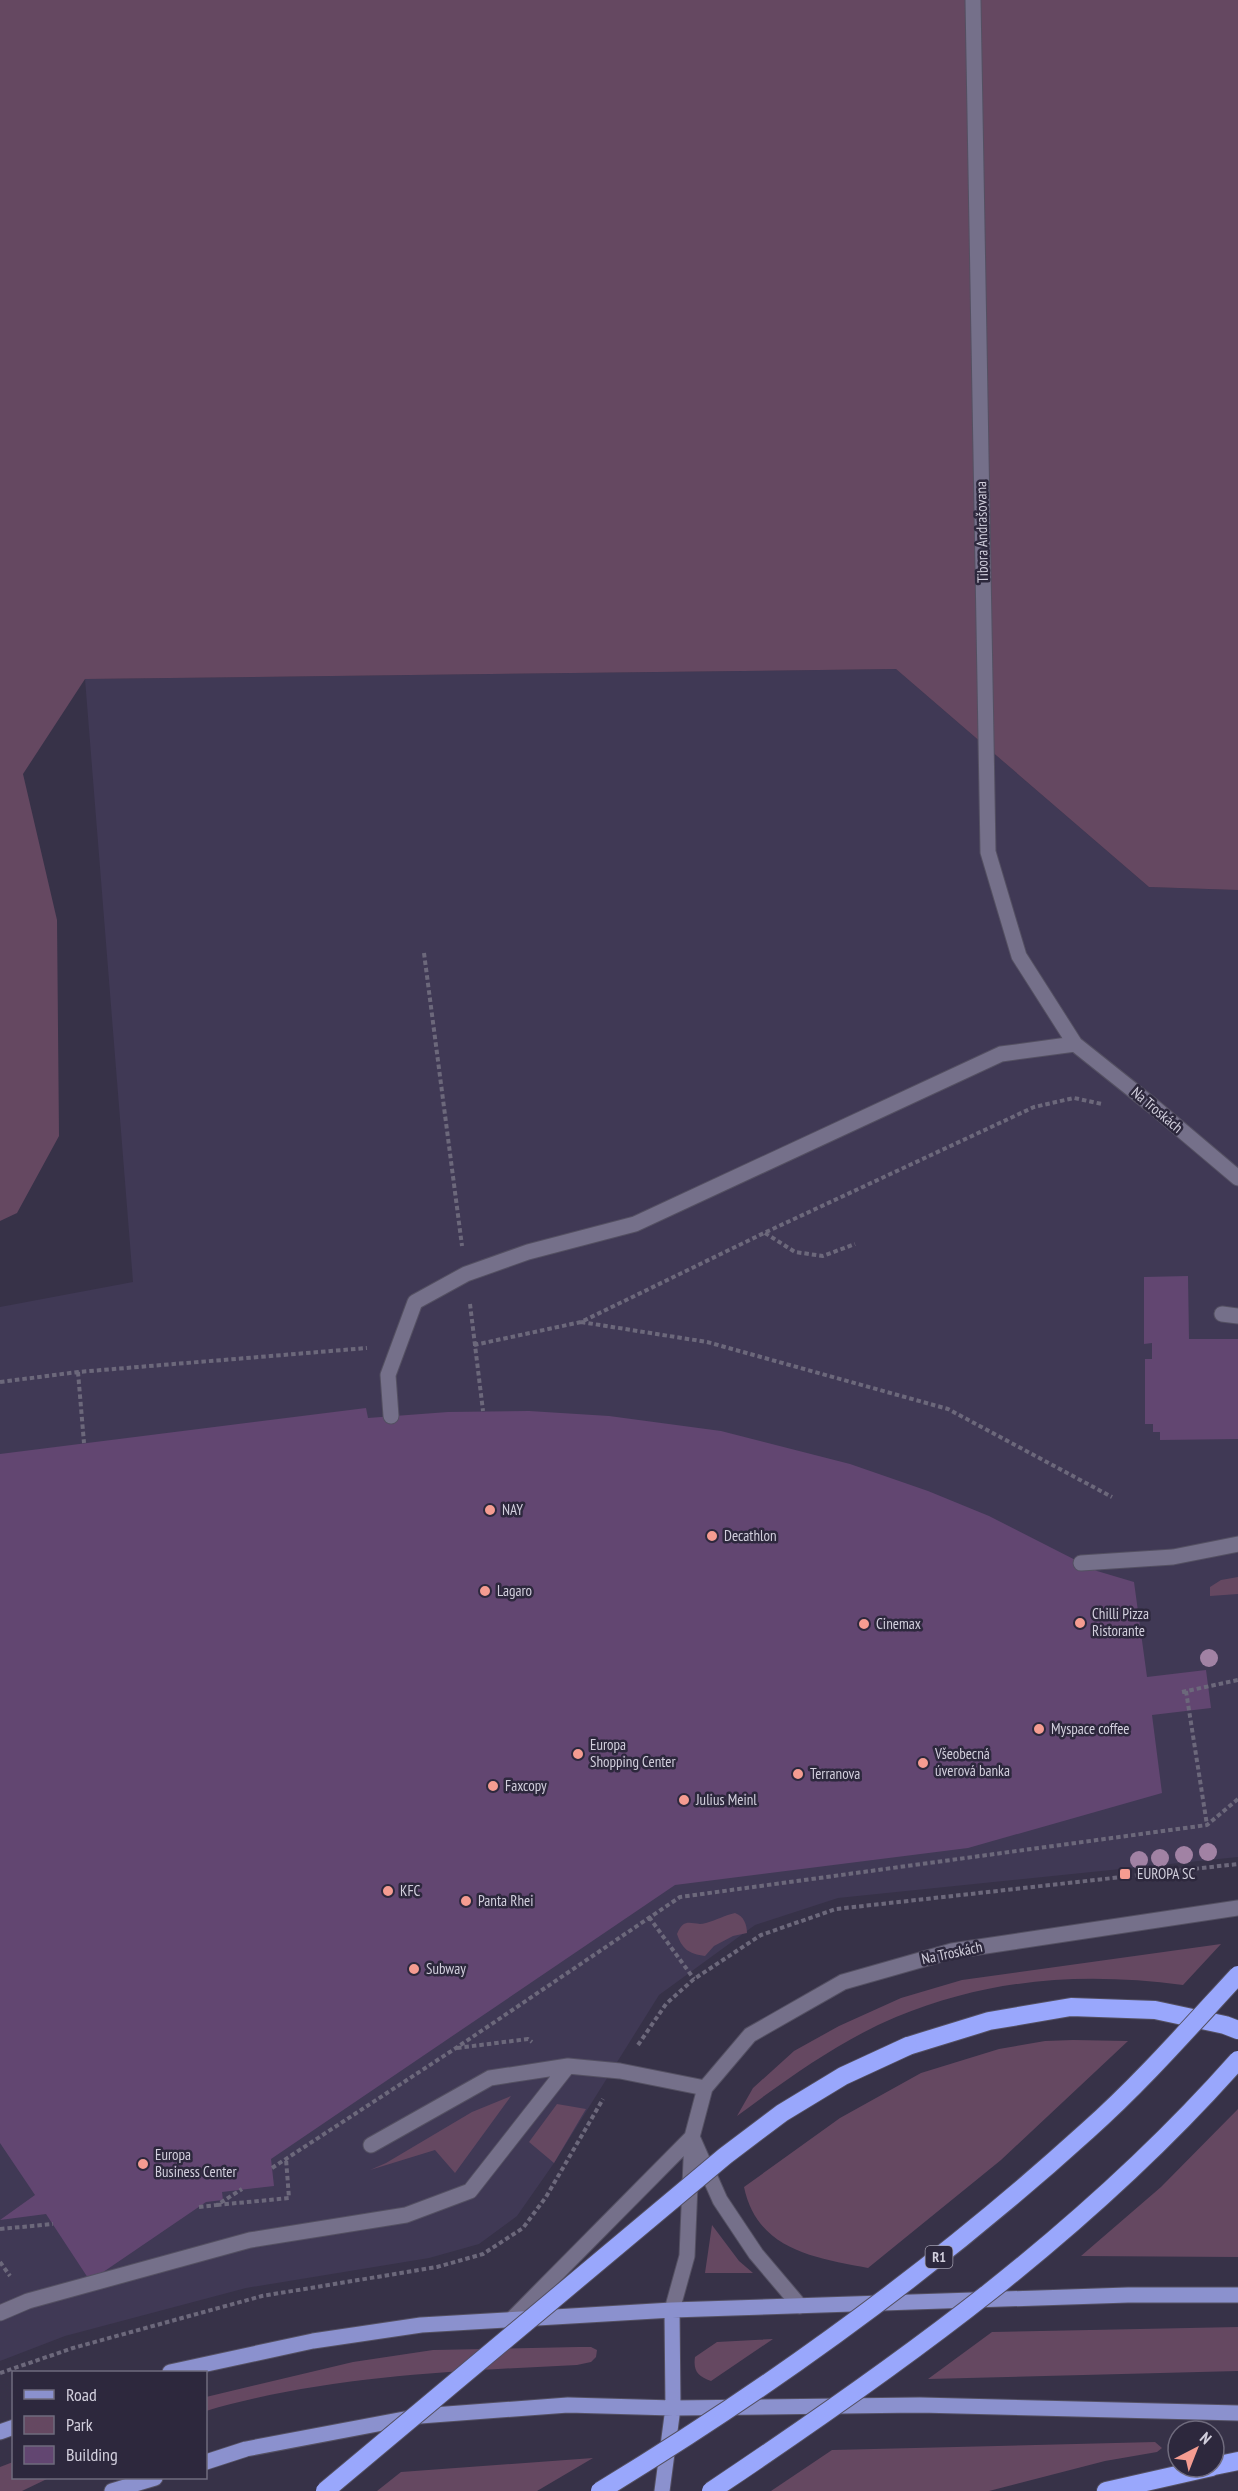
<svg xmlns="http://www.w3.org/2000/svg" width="1238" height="2491" font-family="'PT Sans Narrow',sans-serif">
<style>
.built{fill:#403955}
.green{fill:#654861}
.building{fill:#624671}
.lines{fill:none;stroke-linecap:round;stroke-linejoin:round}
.minor-casing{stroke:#545062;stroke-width:17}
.major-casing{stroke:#545062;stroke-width:17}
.highway-casing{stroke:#545062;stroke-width:20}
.path{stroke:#6c687b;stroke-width:4;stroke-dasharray:4.5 3;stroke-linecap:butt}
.minor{stroke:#75708a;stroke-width:15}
.major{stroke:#8b91ce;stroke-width:15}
.highway{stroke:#99a7fc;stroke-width:18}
.highway-bridge-casing{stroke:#545062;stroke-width:20;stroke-linecap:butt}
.highway-bridge{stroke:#99a7fc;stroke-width:18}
.tree{fill:#a182a4}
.poi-dot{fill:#f59c91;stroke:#2d283d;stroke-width:2}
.labels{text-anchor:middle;stroke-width:5;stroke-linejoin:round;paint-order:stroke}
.shield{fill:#2d283d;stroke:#a09dad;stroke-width:1.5}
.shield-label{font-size:14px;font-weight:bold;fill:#d2cfdd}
.street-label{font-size:15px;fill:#d2cfdd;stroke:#2d283d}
.poi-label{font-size:15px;fill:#d2cfdd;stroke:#2d283d;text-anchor:start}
</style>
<rect width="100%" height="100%" fill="#373248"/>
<!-- built -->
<path class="built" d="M896,669L1149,887L1238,890V1857L838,1898L755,1925L659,1995L554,2163L517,2216L479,2244L429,2258L246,2288L65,2336L0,2361V1307L133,1282L85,679Z"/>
<!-- green -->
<path class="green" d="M0,0H1238V890L1149,887L896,669L85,679L23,774L57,920L59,1136L17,1213L0,1221Z
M1238,1577V1594L1210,1596V1587L1221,1580Z
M735,1913C744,1916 747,1925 747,1933L733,1936L714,1946L705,1956C689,1954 682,1949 677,1934C685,1915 693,1927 706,1923C717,1920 725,1915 735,1913Z
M1221,1944L1183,1985C1083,1972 991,1978 896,2017C839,2041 787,2079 737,2116L753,2088L794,2051L839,2026L901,1998L962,1980Z
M1073,2040L1128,2041L1001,2160L868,2268C815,2258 757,2250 744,2187L840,2118L921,2073L999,2049L1045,2041Z
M511,2096L455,2173L435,2150L370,2170L386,2163L472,2112Z
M557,2104L586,2109L554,2163L529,2142Z
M1238,2109V2257L1081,2256L1161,2187Z
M712,2225L739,2261L753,2273H705Z
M1238,2327V2371L928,2379L992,2332Z
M773,2339L711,2381C698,2376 693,2371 695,2357L717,2342Z
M578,2347H591L597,2350L596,2357L591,2362L577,2365C454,2371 325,2376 206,2411V2397L353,2362L433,2350Z
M1155,2442L1162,2448L1157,2452L1105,2461L989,2491H771L832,2450Z
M593,2458L537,2491H377L401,2472Z
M13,2462L14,2478H49L22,2491H0V2467Z"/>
<!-- building -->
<path class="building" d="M1188,1276L1189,1339H1238V1439L1160,1440V1432H1153V1424H1145V1359H1152V1343L1144,1344V1277Z
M366,1408L368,1418L448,1412L529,1411L609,1416L721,1431L850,1464L928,1491L989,1516L1097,1571L1134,1582L1147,1677L1206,1670L1211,1708L1152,1715L1162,1793L968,1848L675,1885L271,2159L274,2186L222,2192L223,2200L206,2202L90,2281L46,2214L0,2220L35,2195L0,2143V1454Z"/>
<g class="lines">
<!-- minor casing -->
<g class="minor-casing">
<path id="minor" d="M973,0L988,852L1019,956L1075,1044L1154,1107L1238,1178
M1222,1314L1238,1316
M391,1416L388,1375L415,1302L466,1274L528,1252L635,1224L1001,1054L1075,1044
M1081,1563L1173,1557L1238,1544
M693,2139L720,2200L756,2254L800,2306
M371,2145L490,2078L568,2066L620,2071L705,2088
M672,2310L687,2256L692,2137L705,2088L750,2035L843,1982L952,1951L1238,1908
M0,2313L28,2301L250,2240L406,2215L470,2191L568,2066
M512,2319L692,2137"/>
</g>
<!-- major casing -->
<g class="major-casing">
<path id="major" d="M170,2372L313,2341L421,2325L672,2310L1128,2295H1238
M0,2432L14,2427
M206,2462L246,2449L420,2416L568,2405L673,2408L920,2405L1238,2413
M112,2491L155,2478
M662,2491L673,2408L672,2310"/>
</g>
<!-- highway casing -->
<g class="highway-casing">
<path id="highway" d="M908,2046L989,2021L1071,2007L1155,2010L1225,2025L1238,2030
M1214,2466L1238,2461
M1106,2491L1212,2467"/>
</g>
<!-- path -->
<path class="path" d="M424,953L462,1246
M765,1233L795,1252L823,1256L855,1244
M470,1304L483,1411
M581,1322L707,1342L948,1409L1112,1497
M474,1345L581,1322L764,1233L1034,1107L1074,1098L1102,1104
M78,1372L84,1443
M0,1382L78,1372L367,1348
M1186,1691L1207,1825
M1182,1692L1238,1680
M649,1917L694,1979
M638,2045L666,2004L694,1979L761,1935L836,1909L1238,1864
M457,2048L528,2039L532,2042
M272,2168L456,2048L680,1897L1207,1825L1238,1799
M217,2205L289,2198L286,2159
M199,2207L217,2205L242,2189
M0,2229L53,2224
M0,2262L10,2276
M0,2373L73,2348L262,2296L437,2267L483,2254L523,2228L546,2197L603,2099"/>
<!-- minor -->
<use href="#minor" class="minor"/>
<!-- major -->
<use href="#major" class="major"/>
<!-- highway -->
<use href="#highway" class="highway"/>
<!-- highway-bridge casing -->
<g class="highway-bridge-casing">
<path id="highway-bridge" d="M325,2491L725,2156L782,2113L843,2076L908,2046
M600,2491C773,2386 937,2267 1087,2131C1141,2083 1189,2028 1238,1975
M711,2491C901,2364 1085,2233 1238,2060"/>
</g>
<!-- highway-bridge -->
<use href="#highway-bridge" class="highway-bridge"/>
</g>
<!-- trees -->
<g class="tree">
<circle cx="1209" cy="1658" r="9"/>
<circle cx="1208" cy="1852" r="9"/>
<circle cx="1184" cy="1855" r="9"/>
<circle cx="1160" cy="1858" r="9"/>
<circle cx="1139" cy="1860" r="9"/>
</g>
<!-- markers -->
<g class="poi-dot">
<circle cx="490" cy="1510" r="6"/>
<circle cx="712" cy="1536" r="6"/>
<circle cx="485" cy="1591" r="6"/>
<circle cx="1080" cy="1623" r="6"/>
<circle cx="864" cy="1624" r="6"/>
<circle cx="1039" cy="1729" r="6"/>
<circle cx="578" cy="1754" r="6"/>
<circle cx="923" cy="1763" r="6"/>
<circle cx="798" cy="1774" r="6"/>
<circle cx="493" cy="1786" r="6"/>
<circle cx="684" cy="1800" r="6"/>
<rect x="1119" y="1868" width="12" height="12" rx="3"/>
<circle cx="388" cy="1891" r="6"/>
<circle cx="466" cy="1901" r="6"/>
<circle cx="414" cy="1969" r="6"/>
<circle cx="143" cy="2164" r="6"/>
</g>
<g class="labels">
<!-- shield labels -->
<rect class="shield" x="925.5" y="2246" width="27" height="22" rx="4.5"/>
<g class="shield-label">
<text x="939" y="2262">R1</text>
</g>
<!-- street labels -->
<g class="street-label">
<text transform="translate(982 532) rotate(-91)" y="5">Tibora Andrašovana</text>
<text transform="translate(1157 1110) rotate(40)" y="5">Na Troskách</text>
<text transform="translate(952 1953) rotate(-12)" y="5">Na Troskách</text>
</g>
<!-- poi labels -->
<g class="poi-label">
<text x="502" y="1515">NAY</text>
<text x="724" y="1541">Decathlon</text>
<text x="497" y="1596">Lagaro</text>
<text x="1092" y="1619">Chilli Pizza<tspan x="1092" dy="17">Ristorante</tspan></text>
<text x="876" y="1629">Cinemax</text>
<text x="1051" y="1734">Myspace coffee</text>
<text x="590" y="1750">Europa<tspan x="590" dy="17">Shopping Center</tspan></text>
<text x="935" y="1759">Všeobecná<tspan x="935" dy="17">úverová banka</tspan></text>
<text x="810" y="1779">Terranova</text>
<text x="505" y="1791">Faxcopy</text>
<text x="696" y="1805">Julius Meinl</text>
<text x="1137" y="1879">EUROPA SC</text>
<text x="400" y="1896">KFC</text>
<text x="478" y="1906">Panta Rhei</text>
<text x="426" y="1974">Subway</text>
<text x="155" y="2160">Europa<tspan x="155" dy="17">Business Center</tspan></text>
</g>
</g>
<!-- legend -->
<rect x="12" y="2371" width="195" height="108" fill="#2d283d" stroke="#6f6b7d" stroke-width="1.5"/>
<rect x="24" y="2390" width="30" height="9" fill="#8b91ce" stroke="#6f6b7d" stroke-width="1.5"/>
<text x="66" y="2401" font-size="18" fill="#d2cfdd">Road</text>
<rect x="24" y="2416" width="30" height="18" fill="#654861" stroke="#6f6b7d" stroke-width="1.5"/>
<text x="66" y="2431" font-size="18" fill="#d2cfdd">Park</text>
<rect x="24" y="2446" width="30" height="18" fill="#624671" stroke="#6f6b7d" stroke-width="1.5"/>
<text x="66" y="2461" font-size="18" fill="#d2cfdd">Building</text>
<!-- north arrow -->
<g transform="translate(1196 2449) rotate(42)"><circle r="28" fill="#2d283d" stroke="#6f6b7d" stroke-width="1.5"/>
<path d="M0-4.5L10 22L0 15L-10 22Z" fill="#f59c91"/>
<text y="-9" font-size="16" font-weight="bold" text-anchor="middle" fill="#d2cfdd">N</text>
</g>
</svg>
